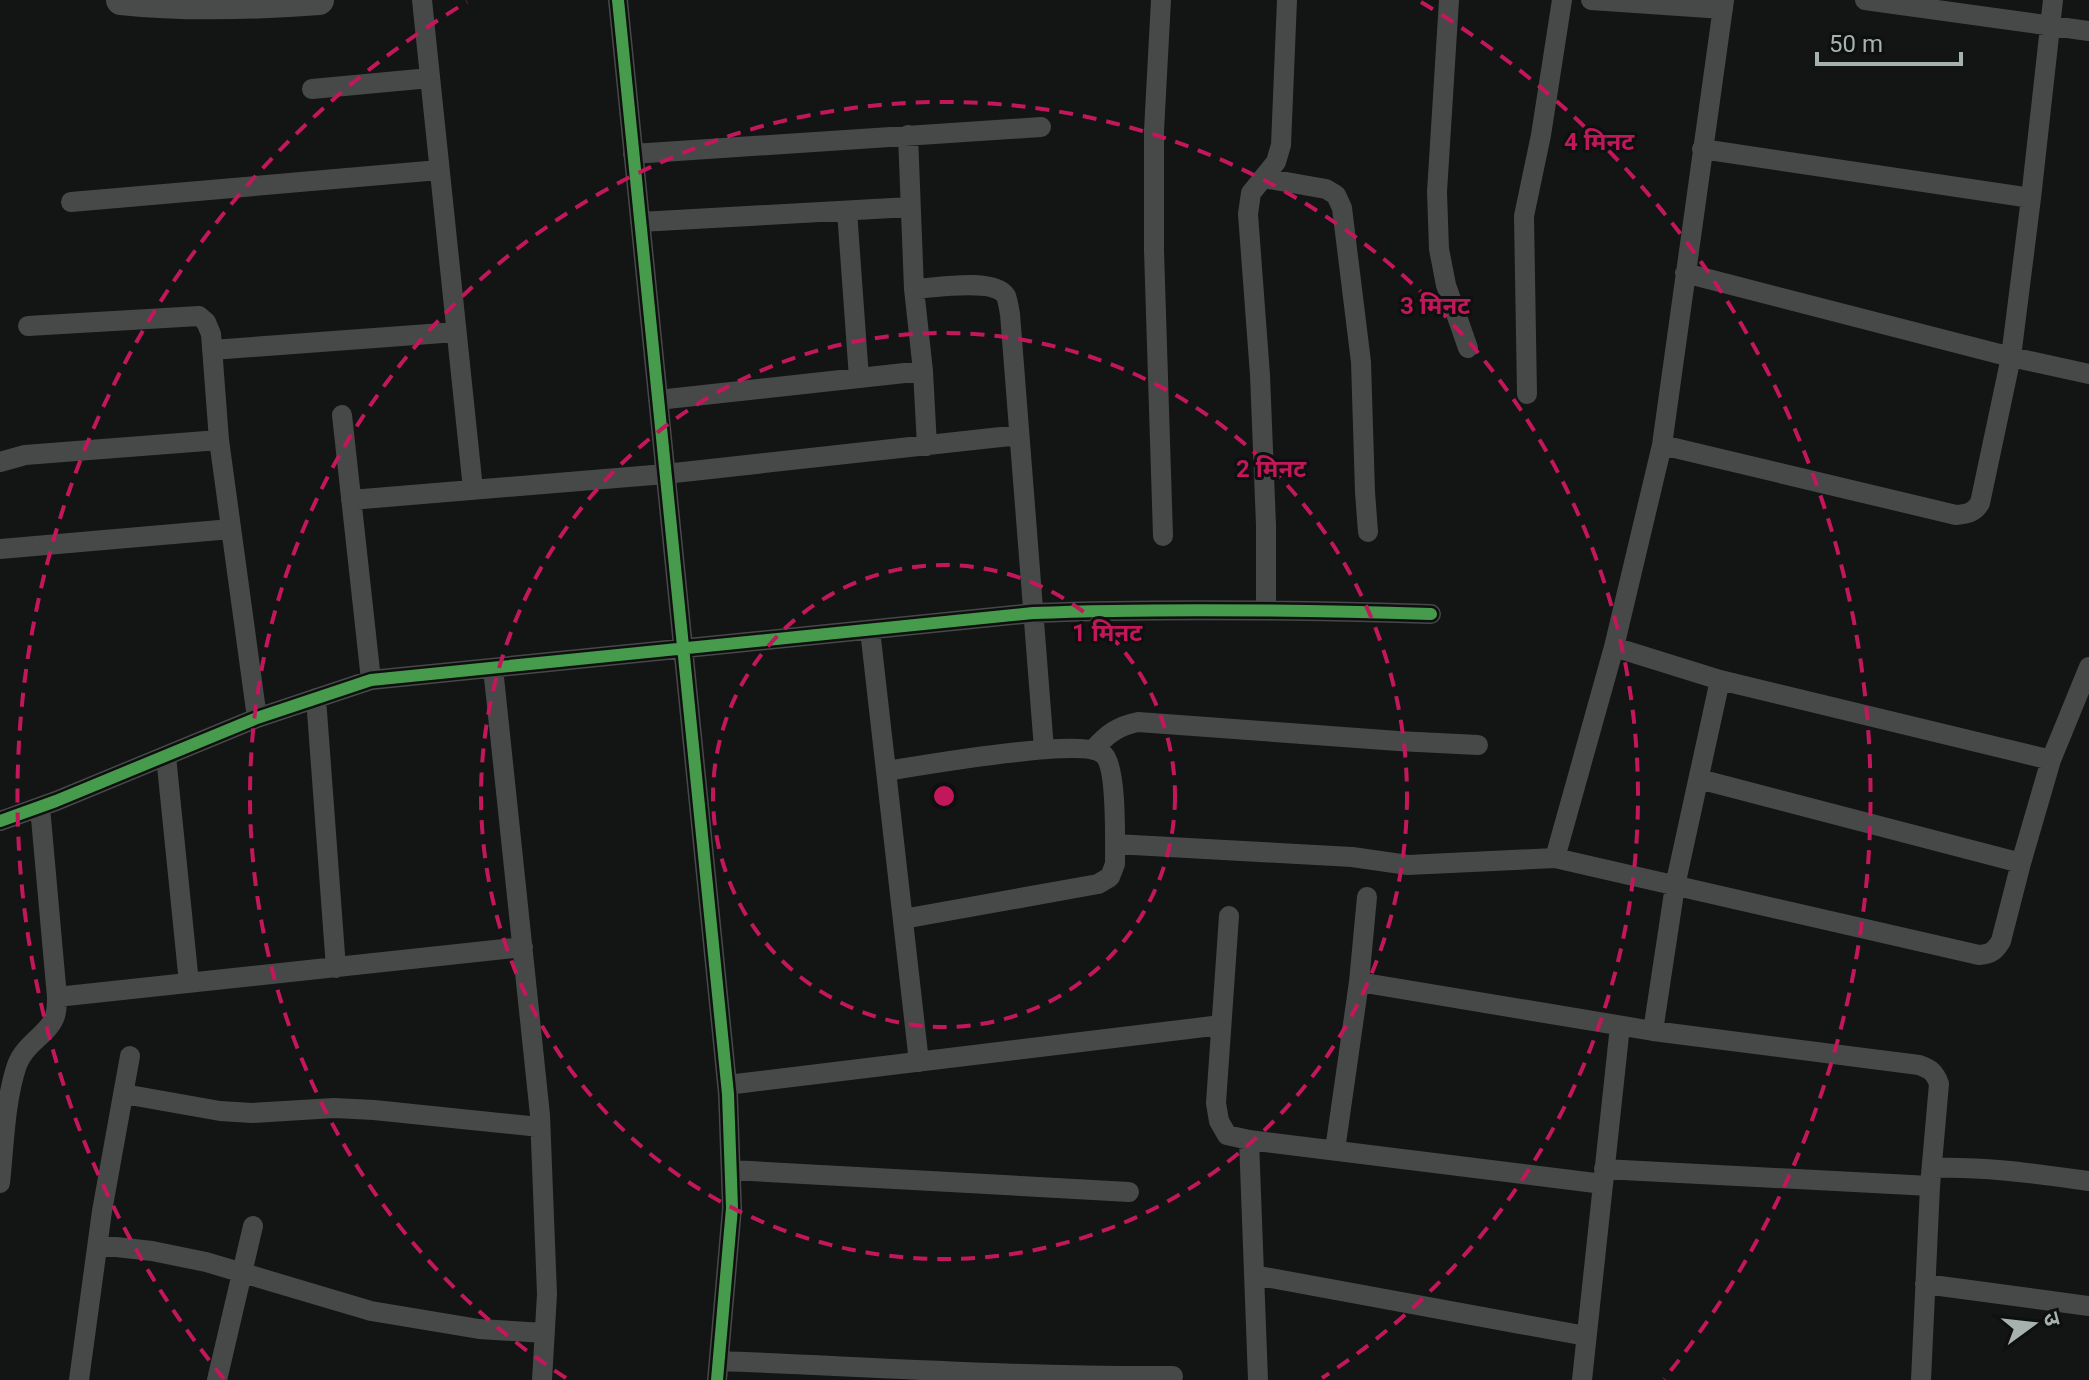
<svg xmlns="http://www.w3.org/2000/svg" width="2089" height="1380" font-family="Roboto,'Noto Sans Devanagari',sans-serif">
<style>
.lines{fill:none;stroke-linecap:round;stroke-linejoin:round}
.street{stroke:#464948;stroke-width:20}
.secondary{stroke:#484b4a;stroke-width:30}
.cycleway-casing{stroke:#0e0f0f;stroke-width:17}
.cycleway{stroke:#469c4c;stroke-width:12}
.ring{fill:none;stroke:#c2185b;stroke-width:4;stroke-dasharray:14 10}
.centre{fill:#c2185b;stroke:#0e0f0f;stroke-width:4}
.ring-label{font-size:24px;text-anchor:middle;font-weight:bold;fill:#c2185b;stroke:#0e0f0f;stroke-width:6;stroke-linejoin:round;paint-order:stroke}
</style>
<rect width="100%" height="100%" fill="#131414"/>
<g class="lines">
<!-- street -->
<path class="street" d="M422,0L473,489
M618,0L728,1094L732,1208L717,1380
M1161,0L1154,131V250L1163,536
M1449,0L1437,192L1439,249L1446,285L1468,348
M1591,0L1723,9
M1865,0L2089,31
M312,89L430,78
M908,135L914,289L923,371L927,446
M1702,149L2031,198
M633,154L1041,127
M1263,178L1326,189L1336,195L1342,208L1361,362L1365,492L1368,532
M71,202L439,170
M847,211L859,378
M640,222L910,207
M1685,273L2011,357L2089,374
M914,289C935,288 994,277 1006,296C1008,301 1009,309 1010,314L1044,749
M28,326L199,316L206,322L211,334L219,440
M212,350L456,332
M1527,394L1524,216L1541,135L1562,0
M658,400L923,371
M342,415L371,680
M1662,445L1956,515C1967,514 1974,513 1980,503L2011,357L2031,198L2053,0
M0,462L25,455L219,440L257,718
M351,500L665,474L1019,435
M0,549L231,529
M1266,610V525L1260,375L1248,214L1251,193L1276,162L1281,145L1287,0
M870,630L919,1062
M1614,647L1720,680L2051,760
M493,668L540,1115L547,1294L542,1380
M316,698L336,968
M1093,750C1107,734 1118,726 1138,722L1398,741L1478,745
M166,756L189,983
M886,771C919,766 1085,736 1104,755C1117,768 1115,843 1115,864L1110,877L1098,884L903,919
M1699,779L2021,863
M0,821L56,801L257,718L371,680L1033,613C1166,608 1298,610 1431,614
M1115,844L1352,857L1408,865L1555,858L1979,955C1991,954 1995,951 2001,941L2021,863L2051,760L2089,667
M1555,858L1614,647L1662,445L1724,0
M1229,916L1216,1103L1219,1121L1227,1135L1249,1140L1603,1184
M1359,982L1653,1031L1919,1065C1930,1069 1935,1072 1939,1084L1930,1186L1921,1380
M57,997L523,947
M1653,1031L1675,886L1720,680
M727,1085L1221,1025
M124,1094L220,1111L252,1113L334,1108L374,1110L540,1127
M1249,1140L1258,1380
M1335,1150L1359,982L1367,897
M1932,1168C1984,1166 2037,1174 2089,1181
M1604,1169L1930,1186
M732,1170L1129,1192
M0,1183C4,1146 5,1100 17,1065C25,1043 50,1033 55,1016C57,1010 57,1003 57,997L40,807
M98,1245L152,1251L206,1262L371,1311L479,1329L545,1333
M1254,1275L1586,1336
M1925,1284L2089,1306
M720,1361C871,1367 1022,1377 1173,1376
M79,1380L102,1211L130,1056
M217,1380L253,1226
M1582,1380L1620,1026"/>
<!-- secondary -->
<path class="secondary" d="M121,0C187,7 253,5 319,0"/>
<!-- cycleway casing -->
<g class="cycleway-casing">
<path id="cycleway" d="M618,0L728,1094L732,1208L717,1380
M0,821L56,801L257,718L371,680L1033,613C1166,608 1298,610 1431,614"/>
</g>
<!-- cycleway -->
<use href="#cycleway" class="cycleway"/>
</g>
<!-- distance rings -->
<g class="ring">
<circle cx="944" cy="796" r="231"/>
<circle cx="944" cy="796" r="463"/>
<path d="M566 1378A694 694 0 1 1 1322 1378"/>
<path d="M224 1379A926 926 0 0 1 467 2M1421 2A926 926 0 0 1 1664 1379"/>
</g>
<circle cx="944" cy="796" r="12" class="centre"/>
<g class="ring-label">
<text x="1599" y="150">4 मिनट</text>
<text x="1435" y="314">3 मिनट</text>
<text x="1271" y="477">2 मिनट</text>
<text x="1107" y="641">1 मिनट</text>
</g>
<!-- north arrow -->
<g transform="translate(2033 1324) rotate(75)" stroke="#0e0f0f" stroke-width="6" paint-order="stroke">
<path d="M0-6L14 30L0 20L-14 30Z" fill="#a6b3ad"/>
<text y="-12" font-size="22" font-weight="bold" text-anchor="middle" fill="#a6b3ad">उ</text>
</g>
<!-- scale -->
<path d="M1817 52v12h144v-12" fill="none" stroke="#a6b3ad" stroke-width="4"/>
<text x="1829" y="52" font-size="24" fill="#a6b3ad" stroke="#0e0f0f" stroke-width="6" paint-order="stroke">50 m</text>
</svg>
